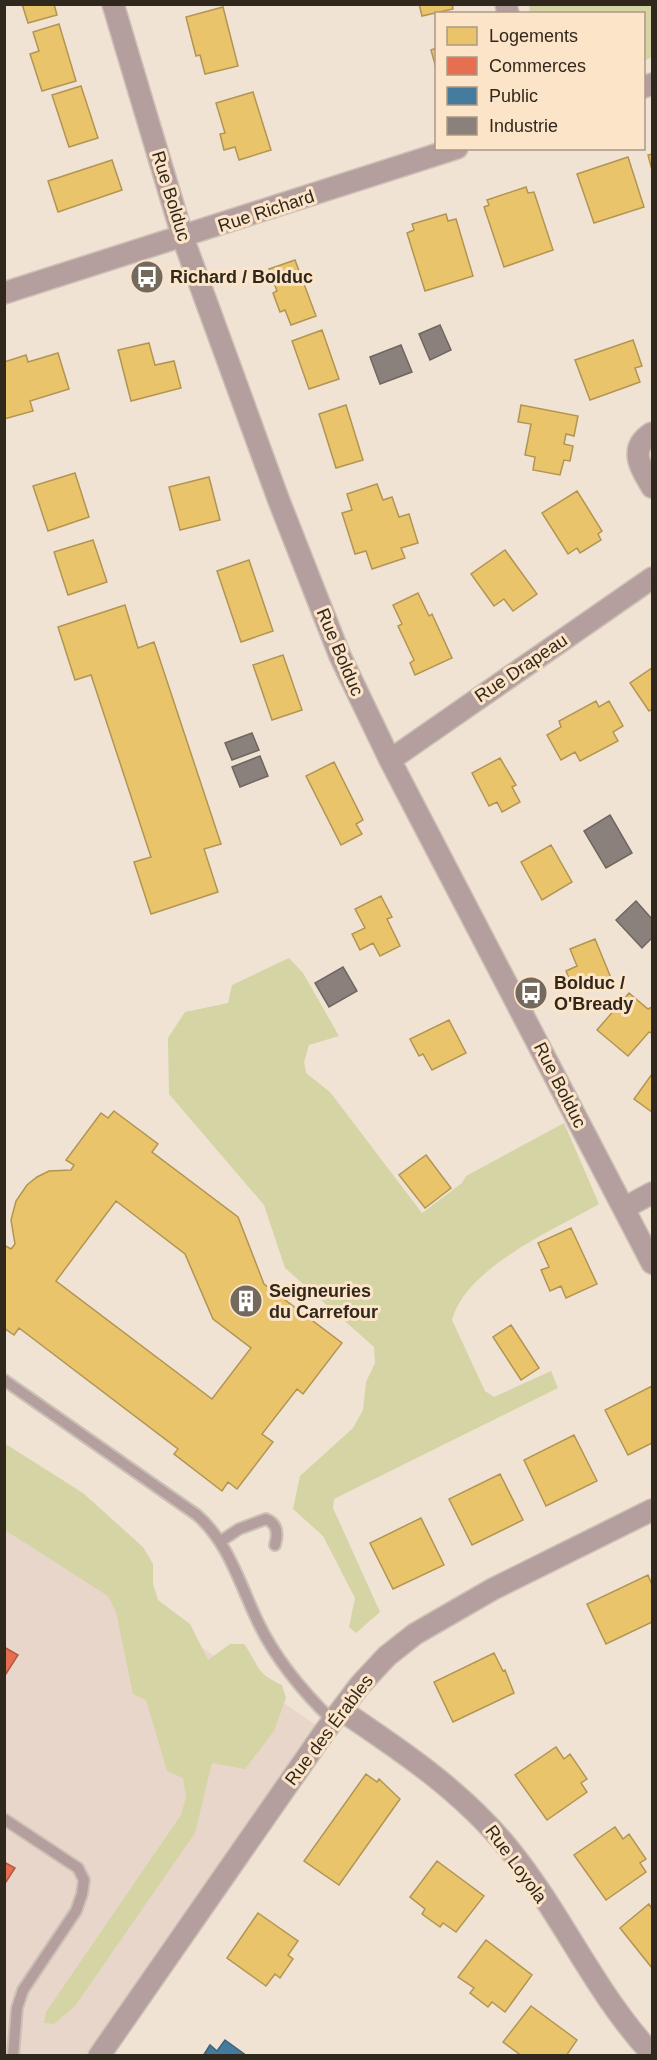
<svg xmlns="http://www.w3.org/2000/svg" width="657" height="2060" font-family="Arial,sans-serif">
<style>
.commercial{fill:#e9d6cb}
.green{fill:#d4d4a4}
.homes{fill:#e9c46a;stroke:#b29553;stroke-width:1.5;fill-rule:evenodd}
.shops{fill:#e76f51;stroke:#b05a41;stroke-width:1.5}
.public{fill:#457b9d;stroke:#3f6277;stroke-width:1.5}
.industry{fill:#8a817c;stroke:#6f6660;stroke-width:1.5}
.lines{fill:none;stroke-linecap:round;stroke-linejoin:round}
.lane-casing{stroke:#cbc1b6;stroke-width:14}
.street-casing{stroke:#cbc1b6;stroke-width:24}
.lane{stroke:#b59f9e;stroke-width:10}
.street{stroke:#b59f9e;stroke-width:21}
.labels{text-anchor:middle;stroke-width:6;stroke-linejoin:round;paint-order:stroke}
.street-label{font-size:18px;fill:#31281d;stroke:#fce4c8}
.poi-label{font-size:18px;font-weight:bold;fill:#31281d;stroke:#fce4c8;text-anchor:start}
</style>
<rect width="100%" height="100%" fill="#f0e3d4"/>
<!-- commercial -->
<path class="commercial" d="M4,1513L325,1731L99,2055H5Z"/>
<!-- green -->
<path class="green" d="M529,5H652V57L644,61V14L530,13Z
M289,958L303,973L339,1036L309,1045L304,1062L306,1073L330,1092L422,1213L462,1183L466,1176L564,1123L599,1204C554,1230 466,1267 452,1320L485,1391L494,1397L551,1371L558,1388L334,1499L333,1508L380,1612L356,1633L349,1627L355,1598L323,1536L293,1509L300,1476L353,1428L363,1410L366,1382L375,1363L374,1347L285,1268L264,1205L169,1094L168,1038L185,1012L228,1003L232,985Z
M4,1443L83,1493L143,1547L153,1564V1584L158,1600L190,1624L208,1660L230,1644H244C260,1666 254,1672 282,1685L286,1698L274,1731L245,1769L212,1763L195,1833L75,2006L54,2024L44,2023L46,2012L181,1815L186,1797L183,1778L167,1771L146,1700L133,1694L116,1612L108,1596L5,1530Z"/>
<!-- homes -->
<path class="homes" d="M22,4H54L57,15L28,23Z
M419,4H452L453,9L422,16Z
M223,7L238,66L205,74L200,55L196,56L186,17Z
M59,24L76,81L42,91L30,54L39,51L33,32Z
M436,48V68L431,50Z
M81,86L98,138L69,147L52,95Z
M253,92L271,150L239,160L235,147L224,150L220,134L225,133L216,103Z
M652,154V170L648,155Z
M628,157L644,207L594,223L577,174Z
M112,160L122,190L58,212L48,181Z
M526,187L528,193L534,192L553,250L504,267L484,207L489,205L487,200Z
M446,214L448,221L456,219L473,276L425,291L407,233L414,230L412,224Z
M295,260L316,316L291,325L285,310L280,312L273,293L277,291L269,269Z
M322,330L339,379L309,389L292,341Z
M633,340L642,366L635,368L640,382L590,400L575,360Z
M149,343L155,365L174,361L181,388L131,401L118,350Z
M58,353L69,389L30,401L33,411L4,419V362L26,355L28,362Z
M346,405L363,460L336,468L319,414Z
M521,405L578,416L574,436L566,434L564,444L573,446L570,461L564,460L560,475L533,470L535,457L525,455L531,424L518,422Z
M75,473L89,517L48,531L33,486Z
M209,477L220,520L180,530L169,487Z
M377,484L383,500L392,497L399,517L409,514L418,543L401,548L405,558L372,569L366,551L355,554L342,513L352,510L347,494Z
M577,491L602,531L598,534L601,540L580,553L577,548L568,554L542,513Z
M93,540L107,582L68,595L54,552Z
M505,550L537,594L513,611L504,599L494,606L471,574Z
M249,560L273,631L241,642L217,571Z
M418,593L429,616L432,614L452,658L415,675L410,663L414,660L398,626L402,624L393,605Z
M125,605L138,648L154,642L221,844L204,849L218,892L151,914L134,862L151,857L91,675L75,680L58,627Z
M283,655L302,710L272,720L253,665Z
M652,668V709L649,711L630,683Z
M596,701L599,707L609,701L623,726L613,732L618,741L580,761L575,752L561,760L547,735L561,727L559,721Z
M500,758L516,785L512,787L520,802L502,812L497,802L489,806L472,773Z
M334,762L363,820L356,824L362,834L341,845L306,776Z
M551,845L572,882L542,900L521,862Z
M381,896L392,917L387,919L400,946L380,956L373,943L360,950L352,934L365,928L355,909Z
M595,939L611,978L600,982L598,977L573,988L566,971L577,966L570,949Z
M629,993L648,1009L652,1007V1033L649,1032L628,1056L597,1030Z
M449,1020L466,1053L432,1070L423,1054L419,1056L410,1039Z
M652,1074V1112L634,1099Z
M114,1111L158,1144L152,1152L238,1217L264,1284L342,1343L303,1394L297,1389L262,1434L273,1442L237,1489L228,1482L222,1491L174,1454L178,1449L19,1328L14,1335L4,1328V1245L11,1249L15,1244L11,1220L16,1201L27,1185L37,1177L49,1171L71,1170L74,1165L66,1160L101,1113L108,1118ZM116,1201L185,1254L213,1319L251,1348L212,1399L56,1281Z
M426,1155L451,1188L425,1208L399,1175Z
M571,1228L597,1284L566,1298L561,1286L550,1291L541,1270L549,1267L538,1243Z
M511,1325L539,1368L521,1380L493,1337Z
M652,1386V1443L628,1455L605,1410Z
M574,1435L597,1481L546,1506L524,1460Z
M500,1474L523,1520L472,1545L449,1499Z
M421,1518L444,1565L393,1589L370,1543Z
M648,1575L652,1585V1622L606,1644L587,1604Z
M494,1653L503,1671L505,1670L514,1693L453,1722L434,1682Z
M556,1747L564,1759L570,1754L587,1779L581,1783L587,1792L547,1820L515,1775Z
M366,1774L377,1782L379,1779L400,1799L339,1885L304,1861Z
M615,1827L623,1839L629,1834L646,1859L640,1863L646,1872L606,1900L574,1855Z
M437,1861L484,1896L456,1932L443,1923L440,1927L422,1914L425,1909L410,1897Z
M649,1904L652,1909V1968L620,1928Z
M258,1913L298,1941L288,1955L293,1959L280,1978L275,1974L266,1986L227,1958Z
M486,1940L532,1975L505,2012L492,2002L488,2007L470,1993L474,1988L458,1977Z
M531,2006L577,2040L566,2056H517L519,2054L503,2042Z"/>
<!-- shops -->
<path class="shops" d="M4,1647L18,1655L4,1677Z
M4,1862L15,1868L4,1885Z"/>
<!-- public -->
<path class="public" d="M225,2040L247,2056H203L210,2045L217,2051Z"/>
<!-- industry -->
<path class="industry" d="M440,325L451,350L430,360L419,334Z
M401,345L412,372L380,384L370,357Z
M252,733L259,750L232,760L225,743Z
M260,756L268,776L240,787L232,767Z
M610,815L632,853L606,868L584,831Z
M636,901L652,919V938L642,948L616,920Z
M343,967L357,991L329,1007L315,983Z"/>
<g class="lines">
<!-- lane casing -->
<g class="lane-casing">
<path id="lane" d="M4,1380L197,1515C229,1543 240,1585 258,1622C276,1660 303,1692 333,1721
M221,1541L239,1529L266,1519C278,1524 278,1534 275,1545
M4,1819L78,1868L84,1880L82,1894L76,1911L23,1990L17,2008L13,2056"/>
</g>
<!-- street casing -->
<g class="street-casing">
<path id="street" d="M113,4L183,238L279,501L340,656L390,760L652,1263
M506,4L508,14
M644,87L652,84
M4,293L457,148
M652,433C628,448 640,467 652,487
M390,760L652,578
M624,1208L652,1193
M341,1710C402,1751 462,1791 509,1849C562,1914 595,1993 652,2054
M99,2056L325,1731L360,1685L387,1656L415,1634L493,1589L652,1510"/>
</g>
<!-- lane -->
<use href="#lane" class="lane"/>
<!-- street -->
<use href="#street" class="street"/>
</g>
<!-- icons -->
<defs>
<g id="bus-disc" transform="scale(1.725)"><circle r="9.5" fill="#74695d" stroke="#fce4c8"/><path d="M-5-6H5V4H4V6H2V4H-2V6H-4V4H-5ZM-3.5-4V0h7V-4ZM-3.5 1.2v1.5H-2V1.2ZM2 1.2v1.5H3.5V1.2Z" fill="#fff"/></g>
<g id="building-disc" transform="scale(1.725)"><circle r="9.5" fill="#74695d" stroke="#fce4c8"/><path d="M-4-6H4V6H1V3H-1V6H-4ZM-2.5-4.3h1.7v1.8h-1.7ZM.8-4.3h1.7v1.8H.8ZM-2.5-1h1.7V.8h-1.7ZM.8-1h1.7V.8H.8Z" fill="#fff"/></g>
</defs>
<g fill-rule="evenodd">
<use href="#bus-disc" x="147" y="277"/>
<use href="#bus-disc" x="531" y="993"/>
<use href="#building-disc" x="246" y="1301"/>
</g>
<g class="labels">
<!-- street labels -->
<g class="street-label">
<text transform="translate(171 196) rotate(73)" y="6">Rue Bolduc</text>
<text transform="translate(266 211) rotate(-18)" y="6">Rue Richard</text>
<text transform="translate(340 652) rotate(67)" y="6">Rue Bolduc</text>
<text transform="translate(521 668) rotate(-34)" y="6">Rue Drapeau</text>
<text transform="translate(560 1085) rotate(63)" y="6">Rue Bolduc</text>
<text transform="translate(329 1730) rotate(-53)" y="6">Rue des Érables</text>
<text transform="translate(516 1864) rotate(54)" y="6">Rue Loyola</text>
</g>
<!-- poi labels -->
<g class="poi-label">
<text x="170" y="283">Richard / Bolduc</text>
<text x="554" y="989">Bolduc /<tspan x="554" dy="21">O'Bready</tspan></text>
<text x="269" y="1297">Seigneuries<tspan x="269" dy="21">du Carrefour</tspan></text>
</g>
</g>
<!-- border -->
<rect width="657" height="2060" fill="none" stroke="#31281d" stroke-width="12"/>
<!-- legend -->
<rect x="435" y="12" width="210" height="138" fill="#fce4c8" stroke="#ab9984" stroke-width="1.5"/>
<rect x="447" y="27" width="30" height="18" fill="#e9c46a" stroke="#ab9984" stroke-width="1.5"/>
<text x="489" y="42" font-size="18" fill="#31281d">Logements</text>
<rect x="447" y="57" width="30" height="18" fill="#e76f51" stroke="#ab9984" stroke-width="1.5"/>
<text x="489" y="72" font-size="18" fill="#31281d">Commerces</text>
<rect x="447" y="87" width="30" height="18" fill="#457b9d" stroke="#ab9984" stroke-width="1.5"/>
<text x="489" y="102" font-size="18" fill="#31281d">Public</text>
<rect x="447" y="117" width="30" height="18" fill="#8a817c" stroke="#ab9984" stroke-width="1.5"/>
<text x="489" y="132" font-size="18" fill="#31281d">Industrie</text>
</svg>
